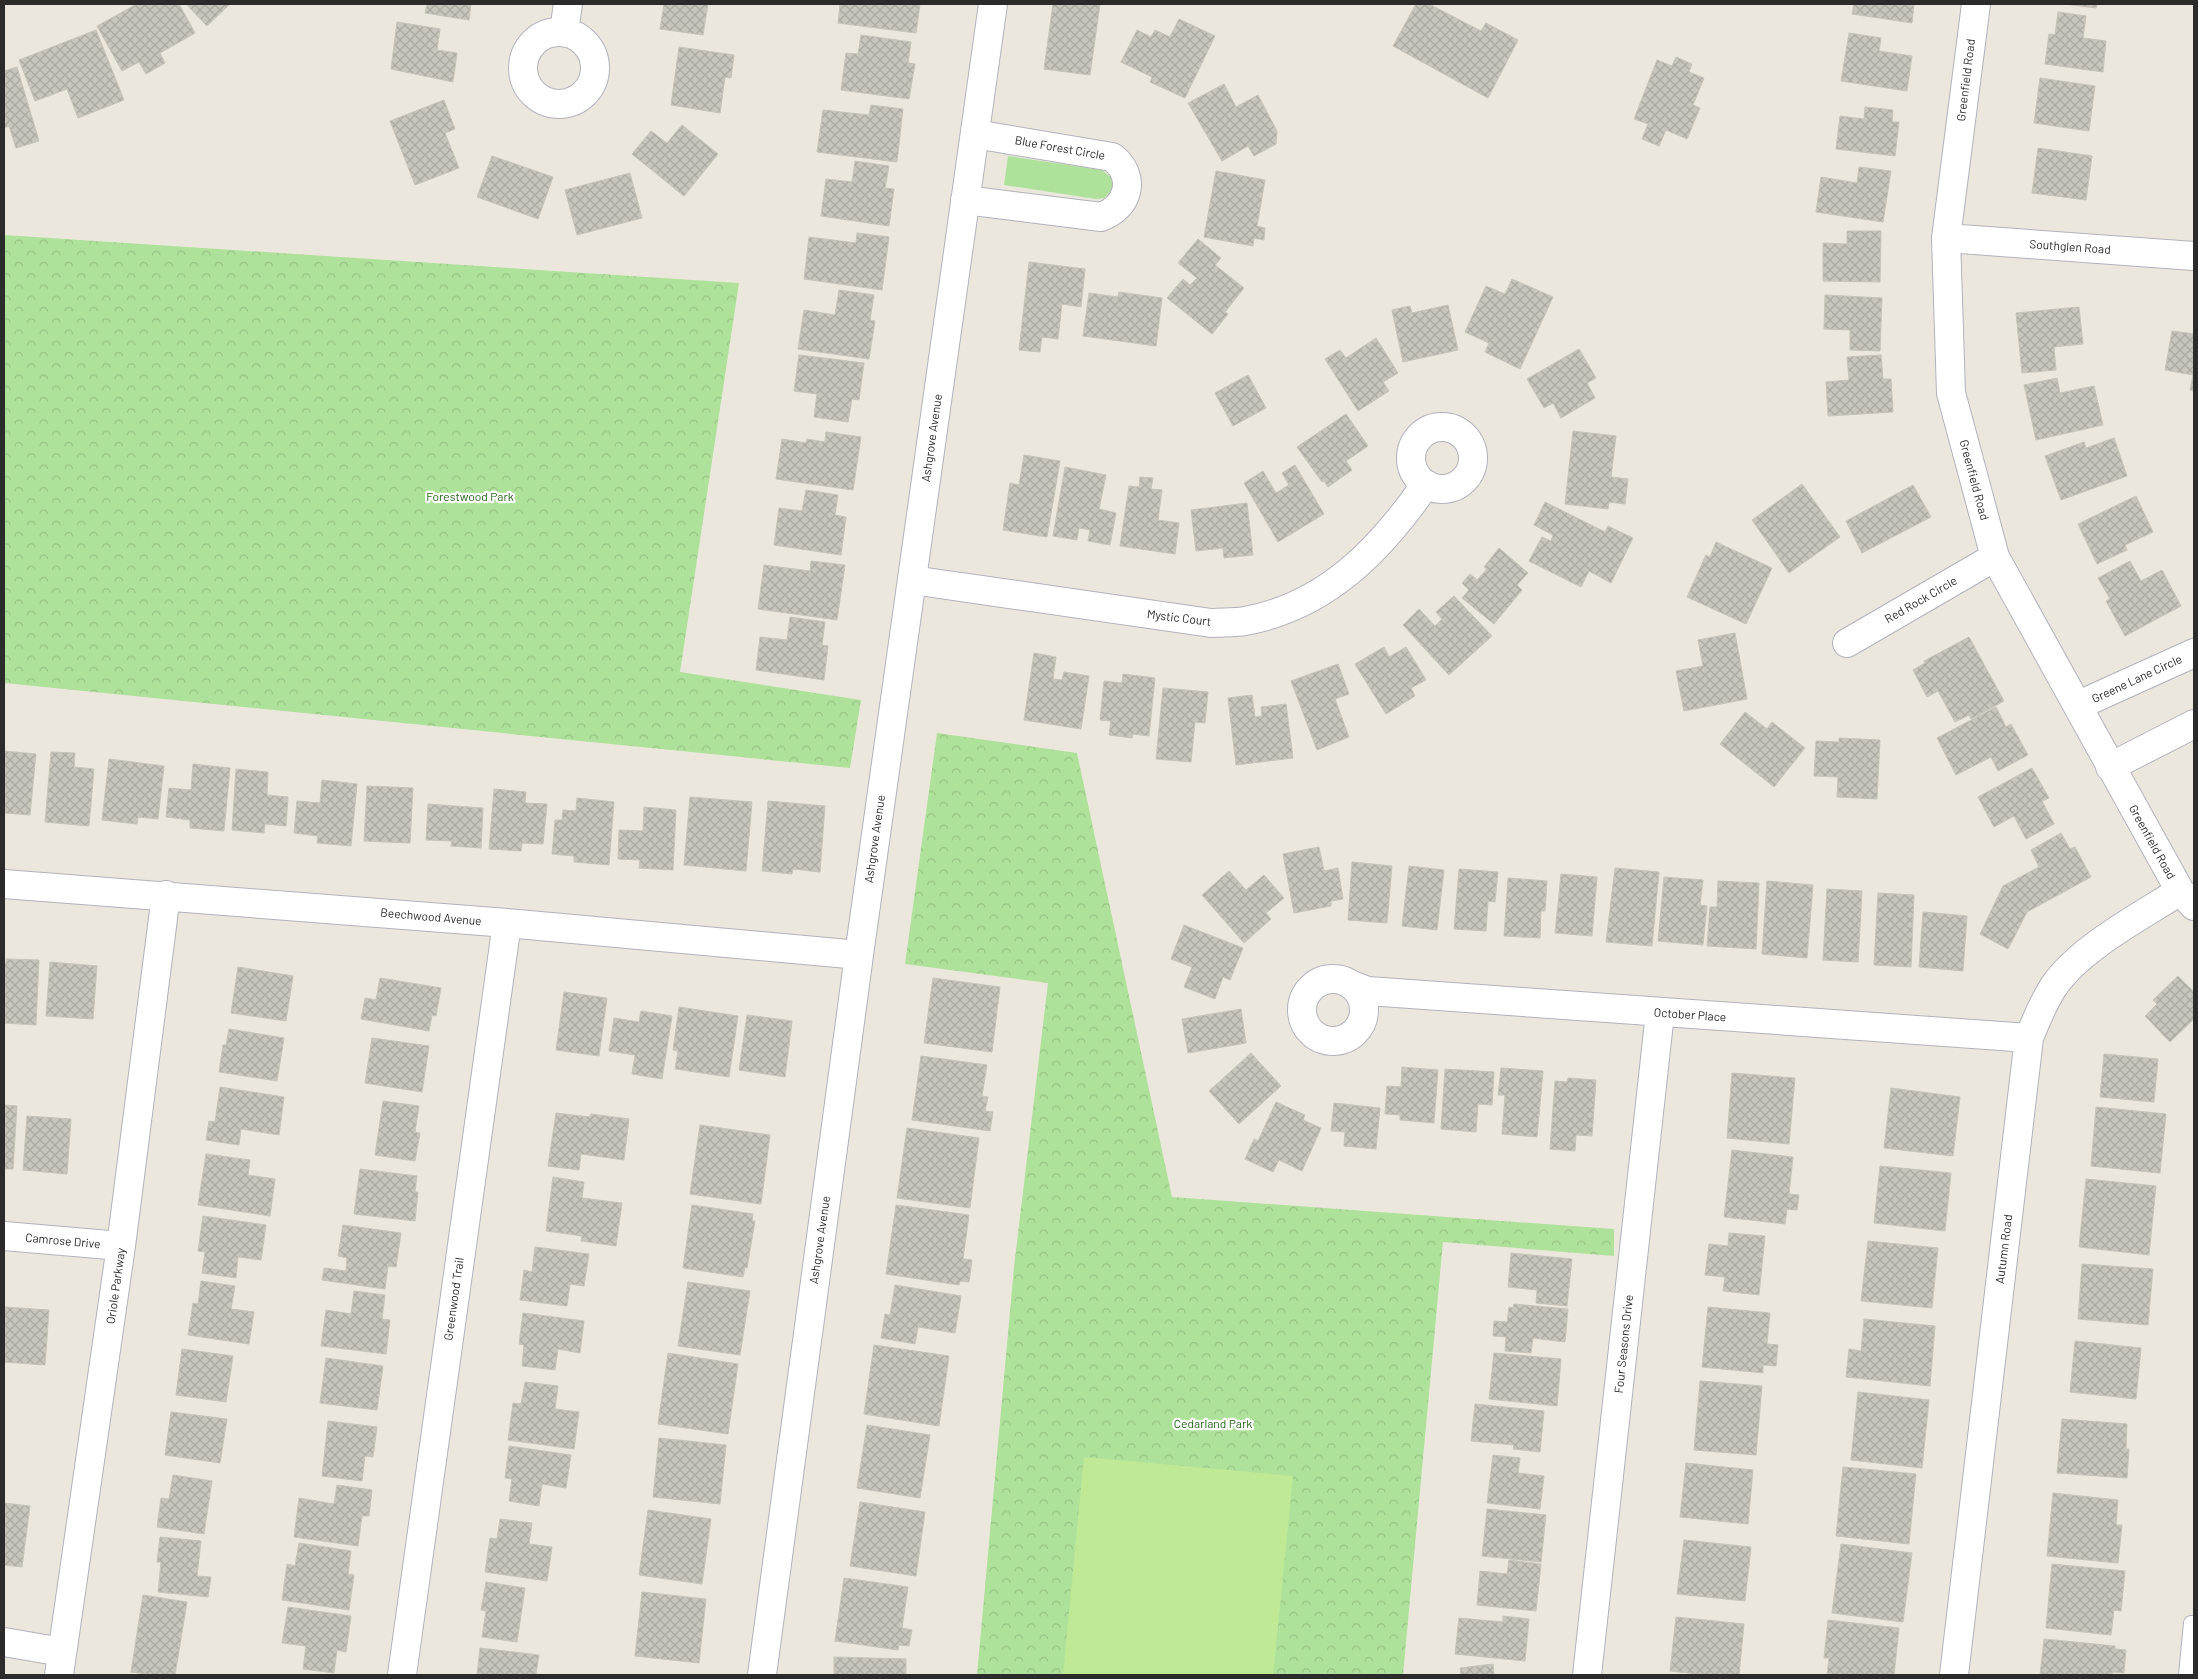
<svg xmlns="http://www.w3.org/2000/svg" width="2198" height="1679" font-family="Barlow,sans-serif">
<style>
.grass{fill:#aee29a}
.park{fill:url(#park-crowns)}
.pitch{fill:#c0e996}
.building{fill:url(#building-cross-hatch);stroke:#c8c3b7}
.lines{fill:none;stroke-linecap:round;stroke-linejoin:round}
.lane-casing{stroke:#b1b2be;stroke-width:16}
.street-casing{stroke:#b1b2be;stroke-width:30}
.lane{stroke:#fff;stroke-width:14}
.street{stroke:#fff;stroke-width:28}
.labels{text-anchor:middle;stroke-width:4.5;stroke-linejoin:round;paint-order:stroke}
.street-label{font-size:12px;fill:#2b2b2b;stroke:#fff}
.park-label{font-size:12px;fill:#26671b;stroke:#fff}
</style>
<defs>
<pattern id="park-crowns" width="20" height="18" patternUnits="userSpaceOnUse" patternTransform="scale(1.25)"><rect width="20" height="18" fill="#aee29a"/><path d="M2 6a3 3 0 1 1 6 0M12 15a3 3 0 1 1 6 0" fill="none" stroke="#96c285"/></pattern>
<pattern id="building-cross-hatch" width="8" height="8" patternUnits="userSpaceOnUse" patternTransform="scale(1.25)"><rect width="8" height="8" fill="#c8c5bc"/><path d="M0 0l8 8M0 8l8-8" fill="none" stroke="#aca9a2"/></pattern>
</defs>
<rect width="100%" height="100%" fill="#ece7dd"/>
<!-- grass -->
<path class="grass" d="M1008,156L1102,170L1112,178V189L1105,198L1096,199L1004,185Z"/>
<!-- park -->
<path class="park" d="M4,235L739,283L680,672L861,700L850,768L4,683Z
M937,733L1077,753L1172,1197L1614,1229V1256L1443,1242L1403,1675H977L1014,1267L1048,983L905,964Z"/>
<!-- pitch -->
<path class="pitch" d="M1084,1457L1293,1476L1273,1675H1063Z"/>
<!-- building -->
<path class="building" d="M137,4H179L195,33L160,53L165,63L146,74L139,62L122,71L97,26Z
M186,4H230L207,26Z
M427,4H471L469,20L425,13Z
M664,4H708L703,35L660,29Z
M840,4H920L916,33L838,23Z
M1053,4H1100L1090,75L1044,69Z
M1416,4H1429L1481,31L1486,23L1518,40L1488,98L1393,46Z
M1854,4H1914L1912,23L1852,14Z
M2064,4H2097L2096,8Z
M2058,12L2086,16L2083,38L2106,41L2103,72L2045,64L2049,34L2055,35Z
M1179,19L1215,36L1185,98L1150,82L1152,77L1121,62L1137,30L1151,37L1155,30L1170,37Z
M397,22L440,29L437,50L457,53L453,82L391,69Z
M96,30L124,100L78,118L67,89L35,101L19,60Z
M1849,33L1881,38L1879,51L1912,56L1907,91L1841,81Z
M861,35L911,42L908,63L915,64L909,99L841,90L846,53L858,54Z
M679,47L734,55L731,78L725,77L720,113L671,105Z
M1676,57L1692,64L1689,72L1704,78L1693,105L1700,108L1687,139L1666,130L1659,146L1642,139L1648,124L1634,119L1657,60L1672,66Z
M17,67L39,141L16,148L9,126L4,128V71Z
M2040,78L2095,86L2089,131L2034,123Z
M1224,84L1236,107L1258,95L1277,131L1276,144L1254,156L1248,146L1222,161L1188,103Z
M444,100L455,129L445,133L459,168L415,185L390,121Z
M871,105L903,109L897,162L817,152L823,110L869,115Z
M1865,107L1893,110L1892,122H1899L1895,156L1836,149L1840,116L1864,119Z
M682,125L718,154L684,196L632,154L651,131L667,143Z
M2038,148L2092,156L2086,200L2032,193Z
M492,156L553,177L538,219L477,197Z
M855,161L889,166L885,188L894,189L889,226L821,216L826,179L852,182Z
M1859,167L1891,171L1883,222L1816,212L1821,177L1857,183Z
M1216,171L1265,180L1257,226L1265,228L1264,240L1254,238L1253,246L1204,237Z
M630,173L642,218L577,235L565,190Z
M1847,231H1881L1880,282L1823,281V243L1847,244Z
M857,233L889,237L882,290L804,279L809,237L856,243Z
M1198,239L1221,258L1215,265L1244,288L1225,312L1228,314L1212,334L1167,298L1183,279L1190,285L1197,278L1178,263Z
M1029,262L1085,269L1081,307L1062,304L1058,339L1042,337L1040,352L1019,350Z
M1512,279L1553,297L1520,369L1485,352L1489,343L1465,332L1486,286L1505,294Z
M839,290L874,295L870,320L875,321L869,359L798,349L804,310L835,315Z
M1119,292L1162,298L1156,346L1083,336L1089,293L1118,297Z
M1825,295L1882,298L1880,351L1850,350V330L1824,329Z
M1448,305L1458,350L1403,362L1392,310L1410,306L1412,313Z
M2079,307L2083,344L2054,347L2056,370L2022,373L2016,313Z
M2172,331L2194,334V391L2190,390L2193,375L2165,370Z
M1376,338L1398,373L1383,382L1389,391L1358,411L1325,359L1340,350L1346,358Z
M1579,349L1596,378L1587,383L1595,398L1561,418L1553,403L1544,408L1527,379Z
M799,355L864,363L859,400L852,399L848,422L814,417L817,394L794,391Z
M1881,355L1883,379H1891L1893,412L1828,416L1826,382L1849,380L1847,357Z
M1248,375L1266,408L1233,426L1215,393Z
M2057,378L2060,393L2094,386L2103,425L2036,440L2024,385Z
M1346,414L1368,446L1346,461L1352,470L1328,487L1324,481L1322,482L1297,447Z
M1573,431L1616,436L1611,477L1628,479L1625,504L1609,502L1608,509L1565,504Z
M826,432L861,437L853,490L776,479L782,439L806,443L807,439L825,442Z
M2114,438L2127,476L2061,500L2045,456L2084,442L2086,448Z
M1024,455L1060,461L1047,537L1003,530L1010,483L1019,485Z
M1295,465L1324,514L1278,542L1244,483L1263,471L1276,493L1289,485L1282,473Z
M1065,467L1106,475L1099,509L1116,513L1110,545L1088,541L1090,530L1079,528L1077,540L1053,536Z
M1140,477L1153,478L1151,489L1162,490L1158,520L1179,523L1175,554L1120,546L1129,486L1139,487Z
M1802,484L1840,537L1789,573L1752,520Z
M1913,485L1931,517L1862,553L1846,521Z
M806,490L838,495L835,515L846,517L841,555L774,545L779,508L802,511Z
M2136,496L2153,532L2125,545L2127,550L2097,564L2078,524Z
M1545,502L1605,532L1608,526L1633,538L1611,583L1589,571L1581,587L1529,561L1542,537L1551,541L1553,535L1534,525Z
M1247,503L1253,555L1224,558L1223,548L1196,551L1191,510Z
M1716,542L1772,568L1746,624L1687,597L1706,555L1710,557Z
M1499,548L1528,573L1517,585L1522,590L1494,624L1462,598L1469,590L1462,583L1470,574L1477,580L1487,569L1484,567Z
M811,561L845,565L837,620L758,609L764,565L810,571Z
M2130,561L2141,581L2162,570L2181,606L2125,636L2106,601L2110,599L2098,578Z
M1454,596L1492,636L1449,675L1403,625L1419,609L1435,626L1442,619L1436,612Z
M790,617L825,622L822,645L828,646L824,680L756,670L760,637L787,640Z
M1735,633L1747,699L1684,711L1676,671L1703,666L1698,640Z
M1969,637L2004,701L1971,719L1969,715L1955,722L1938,691L1927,697L1913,670L1925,663L1924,661Z
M1384,647L1389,657L1406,647L1426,680L1411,688L1415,696L1386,714L1355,664Z
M1034,653L1056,657L1053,679L1062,680L1064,672L1089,676L1081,729L1024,720Z
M1338,664L1349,694L1335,699L1349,737L1317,750L1291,681Z
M1123,674L1155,678L1149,736L1133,734L1132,738L1109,735L1111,721L1100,720L1104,681L1122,683Z
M1163,688L1208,692L1205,723L1195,722L1191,762L1156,759Z
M1252,695L1255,717L1262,716L1261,707L1286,704L1293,758L1236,765L1228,698Z
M1996,707L2006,727L2011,724L2028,755L1998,771L1991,757L1956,775L1937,738Z
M1745,712L1767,729L1772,722L1805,748L1774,787L1720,744Z
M1839,738L1880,740L1877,799L1837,797L1838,777L1814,776L1816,741L1839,742Z
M4,751L36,754L30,815L4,813Z
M51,752L75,753L74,767L94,769L89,826L45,822Z
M109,759L164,766L158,819L138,817L137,824L102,820Z
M193,764L230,768L224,831L190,828V820L166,817L169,788L191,790Z
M2032,768L2049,798L2042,801L2054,824L2026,839L2014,816L1994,827L1978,797Z
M236,769L268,772L267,795L288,797L286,826L265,824L264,833L232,830Z
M322,780L357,784L351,846L317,843L318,836L294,833L297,801L320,803Z
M367,786L413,788L410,843L364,841Z
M494,789L526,792L525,803L547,804L543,844L522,843L521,851L489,849Z
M690,797L752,802L746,871L684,865Z
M577,798L614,802L609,865L574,862V856L552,854L555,820H562L563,810L576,811Z
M768,801L825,806L820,872L793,869L792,874L762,871Z
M428,804L483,808L481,848L451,846L452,841L426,840Z
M644,807L676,810L673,870L639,868L640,860L618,859L619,830L643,831Z
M2061,833L2070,849L2075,847L2091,877L2027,912L2008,949L1980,934L2003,886L2039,867L2031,850Z
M1319,847L1324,871L1338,868L1343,899L1331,901V906L1294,913L1283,854Z
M1352,862L1392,866L1387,923L1348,920Z
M1409,866L1444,870L1437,930L1402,926Z
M1615,868L1659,872L1652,946L1606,942Z
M1459,869L1498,872L1495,902L1488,901L1486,931L1454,929Z
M1229,871L1246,890L1264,875L1284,898L1266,913L1271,919L1244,943L1202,895Z
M1561,874L1597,877L1592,936L1555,933Z
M1664,877L1703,880L1700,905L1707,906L1703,945L1658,941Z
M1508,878L1547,881L1545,911H1541L1540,938L1504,936Z
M1718,881L1759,883L1756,949L1707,946L1710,907H1717Z
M1767,881L1813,885L1807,958L1762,954Z
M1827,889L1862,891L1858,962L1823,960Z
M1878,893L1914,895L1911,967L1874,965Z
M1923,912L1967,916L1963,971L1919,967Z
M1184,925L1243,948L1230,980L1223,977L1215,999L1184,987L1192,967L1171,959Z
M6,959L39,960L36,1025L4,1023V964H6Z
M50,962L97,966L93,1019L46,1016Z
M238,967L293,976L286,1021L231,1013Z
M2178,976L2194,992V1019L2170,1042L2145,1016L2157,1004L2153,1000Z
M380,978L441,988L436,1016L432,1015L429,1031L361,1019L365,998L376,1000Z
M933,978L1000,987L992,1052L924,1043Z
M564,992L607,998L599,1056L556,1050Z
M679,1007L738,1016L729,1077L675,1069L678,1051L673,1050Z
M1241,1009L1246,1043L1188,1053L1182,1019Z
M641,1011L672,1016L662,1079L632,1074L635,1055L609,1051L614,1018L639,1022Z
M747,1015L792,1021L785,1077L739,1070Z
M229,1029L284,1038L277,1081L219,1072L223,1045H226Z
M372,1038L429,1046L422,1092L365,1083Z
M1251,1053L1281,1086L1239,1124L1209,1091Z
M2104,1054L2158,1059L2154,1102L2100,1097Z
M921,1056L987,1065L982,1096L988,1097L985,1111L993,1112L990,1131L912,1120Z
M1402,1067L1438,1070L1434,1123L1400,1120V1115L1385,1114L1387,1086L1401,1087Z
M1501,1068L1543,1071L1537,1137L1502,1134L1505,1095H1498Z
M1445,1069L1494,1072L1492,1105L1478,1104L1476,1132L1441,1129Z
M1732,1073L1795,1078L1789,1144L1727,1138Z
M1568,1078L1596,1080L1592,1136L1576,1135L1575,1151L1550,1149L1555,1081L1567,1082Z
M220,1087L284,1097L279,1135L241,1129L239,1145L206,1140L209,1121L215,1122Z
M1891,1088L1960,1097L1953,1156L1884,1148Z
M383,1101L419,1106L415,1132L420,1133L415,1161L375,1155Z
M1276,1102L1305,1115L1303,1120L1321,1128L1302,1171L1279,1160L1273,1172L1245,1159L1254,1139L1258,1141Z
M1334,1103L1380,1108L1376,1149L1344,1146L1345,1132L1331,1131Z
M4,1105L17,1106L13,1169H4Z
M2096,1107L2166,1114L2160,1173L2091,1166Z
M556,1113L590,1117L591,1114L629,1119L624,1160L581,1154L579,1170L548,1166Z
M27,1116L71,1119L67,1174L23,1170Z
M700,1125L770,1135L761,1204L690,1194Z
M907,1128L979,1138L970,1208L897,1198Z
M1732,1150L1793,1157L1789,1194L1799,1195L1797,1210L1787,1209L1785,1224L1724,1217Z
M206,1154L250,1160L248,1175L275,1179L270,1216L198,1205Z
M1880,1166L1951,1173L1945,1231L1874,1223Z
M360,1169L417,1176L415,1192H418L415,1221L354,1214Z
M553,1177L584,1182L582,1198L622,1203L616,1246L581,1241L582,1236L546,1231Z
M2086,1179L2156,1186L2149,1255L2079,1247Z
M692,1205L753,1214L752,1221H755L747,1268L745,1267L743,1277L683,1268Z
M896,1205L969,1215L963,1259L972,1260L969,1282L960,1281L959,1285L886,1274Z
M203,1216L266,1225L261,1260L238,1257L236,1278L202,1273L205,1252L198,1251Z
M343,1225L401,1233L396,1267L388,1266L385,1289L322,1280L324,1268L346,1271L347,1258L338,1256Z
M1729,1233L1765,1236L1759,1295L1723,1291L1725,1277L1705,1275L1709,1244L1728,1246Z
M1868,1241L1938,1248L1932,1308L1861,1301Z
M535,1247L589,1254L584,1286L570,1284L567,1306L520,1300L524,1270L532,1272Z
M1511,1253L1572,1259L1567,1306L1536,1303L1537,1290L1508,1287Z
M2082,1264L2153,1269L2148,1325L2078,1319Z
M201,1281L235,1286L231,1309L254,1312L249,1344L188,1335L193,1303L198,1304Z
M688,1282L750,1291L740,1355L678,1346Z
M895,1285L961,1296L955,1333L918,1327L915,1344L881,1338L885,1314L890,1315Z
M354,1291L385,1295L382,1319L390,1320L386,1354L321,1346L326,1310L351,1314Z
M1514,1304L1568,1309L1565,1342L1533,1338L1531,1353L1505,1351L1506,1337L1493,1336L1494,1321L1507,1322L1509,1307L1513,1308Z
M5,1307L49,1310L45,1365L4,1362Z
M1708,1307L1770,1313L1767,1344L1778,1345L1776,1366L1763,1365V1373L1702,1367Z
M523,1313L584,1321L580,1353L558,1349L555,1370L522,1366L524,1345L519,1344Z
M1864,1319L1935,1326L1930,1386L1846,1377L1849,1349L1861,1351Z
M2075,1341L2141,1348L2136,1399L2070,1392Z
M874,1345L949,1356L939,1426L864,1414Z
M182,1349L233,1356L226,1402L176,1395Z
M668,1353L738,1364L728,1434L658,1424Z
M1494,1353L1561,1359L1557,1406L1489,1399Z
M326,1358L383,1366L377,1410L320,1403Z
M1700,1381L1762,1386L1756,1455L1694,1450Z
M525,1382L558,1386L555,1409L579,1412L574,1449L508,1440L513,1403L521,1404Z
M1858,1392L1929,1400L1922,1468L1851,1460Z
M1475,1404L1544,1411L1540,1452L1513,1449L1514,1445L1471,1441Z
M171,1412L227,1419L220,1463L165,1455Z
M2062,1419L2127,1424L2126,1449H2129L2127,1478L2057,1473Z
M328,1421L377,1427L373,1457L365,1456L362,1481L322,1476Z
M867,1425L930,1435L920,1498L857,1488Z
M659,1438L726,1445L720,1504L653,1497Z
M509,1446L571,1455L566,1488L542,1484L539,1506L509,1501L512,1479L505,1478Z
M1493,1455L1520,1458L1518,1473L1544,1476L1540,1509L1487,1503Z
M1686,1463L1753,1470L1748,1524L1680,1517Z
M1843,1467L1916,1474L1909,1544L1836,1536Z
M173,1475L212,1481L204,1534L157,1527L161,1498L169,1499Z
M337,1485L372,1490L369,1516H362L358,1546L294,1537L299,1498L334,1504Z
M2053,1493L2118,1500L2116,1525H2122L2118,1563L2047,1556Z
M860,1502L925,1512L916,1576L850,1566Z
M4,1503L30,1506L22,1567L4,1565Z
M1487,1509L1546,1515L1541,1562L1482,1556Z
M648,1510L711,1519L702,1584L639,1575Z
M500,1519L532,1523L529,1544L552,1547L547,1581L485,1572L490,1538L497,1539Z
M160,1537L201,1541L197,1576L211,1577L208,1597L158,1592L161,1562H157Z
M1684,1540L1751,1547L1745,1601L1677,1594Z
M299,1543L351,1551L348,1574L354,1575L349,1610L282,1600L287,1564L295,1566Z
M1841,1544L1912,1553L1903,1622L1832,1613Z
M1509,1560L1541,1564L1536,1611L1477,1605L1480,1571L1507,1574Z
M2052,1564L2125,1571L2121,1611L2114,1610L2111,1635L2046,1628Z
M844,1578L908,1587L902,1628L912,1630L909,1646L899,1645L898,1650L835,1641Z
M486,1582L525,1588L517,1642L482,1637L486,1611L481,1610Z
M642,1592L706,1599L699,1663L635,1656Z
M143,1595L187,1602L175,1675H153L131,1672Z
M288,1607L351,1616L346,1652L337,1650L334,1673L303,1669L306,1646L282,1643Z
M1503,1616L1529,1619L1525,1661L1455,1654L1459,1618L1503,1622Z
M1676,1617L1744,1624L1739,1675H1706L1670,1671Z
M1828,1620L1899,1628L1894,1675H1827L1829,1658H1824Z
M2044,1639L2115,1646V1649L2126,1650L2124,1673L2113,1672L2112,1675H2040Z
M480,1648L539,1655L536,1674L547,1675H477Z
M834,1657L906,1659V1675H834Z
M1493,1664L1494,1675H1461L1460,1668Z"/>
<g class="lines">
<!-- lane casing -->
<g class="lane-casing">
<path id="lane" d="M2186,1675L2191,1623H2194"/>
</g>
<!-- street casing -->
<g class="street-casing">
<path id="street" d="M1976,4L1946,238L1951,393L1995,557L2180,891L2194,906
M564,31L568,4
M523 68a36 36 0 1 1 72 0a36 36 0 1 1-72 0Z
M965,200L1101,217C1129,207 1137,176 1112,157L975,134
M1946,238L2194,256
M1411 458a31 31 0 1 1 62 0a31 31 0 1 1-62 0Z
M912,580L1211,623C1222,622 1234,623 1245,621C1327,606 1381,549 1426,484
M1847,643L1995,557
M2079,705L2194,653
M2110,767L2194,724
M4,884L507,923L859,955
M1302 1010a31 31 0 1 1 62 0a31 31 0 1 1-62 0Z
M1352,985L1368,991L2029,1038
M4,1236L121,1246
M4,1642L62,1652
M59,1675L121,1246L166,895
M402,1675L507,923
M762,1675L859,955L993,4
M1587,1675L1660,1013
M1954,1675L2029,1038C2036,1020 2043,1003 2054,986C2080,948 2141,916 2180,891"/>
</g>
<!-- lane -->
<use href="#lane" class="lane"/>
<!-- street -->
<use href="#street" class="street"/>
</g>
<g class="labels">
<!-- street labels -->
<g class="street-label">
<text transform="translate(1966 80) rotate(-83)" y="4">Greenfield Road</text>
<text transform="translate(1060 148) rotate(10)" y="4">Blue Forest Circle</text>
<text transform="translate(2070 247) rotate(4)" y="4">Southglen Road</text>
<text transform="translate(932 438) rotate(-82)" y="4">Ashgrove Avenue</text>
<text transform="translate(1974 480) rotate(75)" y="4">Greenfield Road</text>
<text transform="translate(1921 600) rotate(-30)" y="4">Red Rock Circle</text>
<text transform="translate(1179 618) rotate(7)" y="4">Mystic Court</text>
<text transform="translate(2137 679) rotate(-25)" y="4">Greene Lane Circle</text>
<text transform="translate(875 839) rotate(-82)" y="4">Ashgrove Avenue</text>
<text transform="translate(2152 842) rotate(61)" y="4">Greenfield Road</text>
<text transform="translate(431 917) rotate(5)" y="4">Beechwood Avenue</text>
<text transform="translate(1690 1015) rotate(4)" y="4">October Place</text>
<text transform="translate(820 1240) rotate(-82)" y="4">Ashgrove Avenue</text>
<text transform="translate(63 1241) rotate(5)" y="4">Camrose Drive</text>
<text transform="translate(2004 1249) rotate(-83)" y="4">Autumn Road</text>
<text transform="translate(116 1286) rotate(-82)" y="4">Oriole Parkway</text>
<text transform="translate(454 1299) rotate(-82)" y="4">Greenwood Trail</text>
<text transform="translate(1624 1344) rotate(-84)" y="4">Four Seasons Drive</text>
</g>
<!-- park labels -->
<g class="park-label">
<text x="470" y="501">Forestwood Park</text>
<text x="1213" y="1428">Cedarland Park</text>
</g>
</g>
<!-- border -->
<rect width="2198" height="1679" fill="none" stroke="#2b2b2b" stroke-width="10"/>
</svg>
